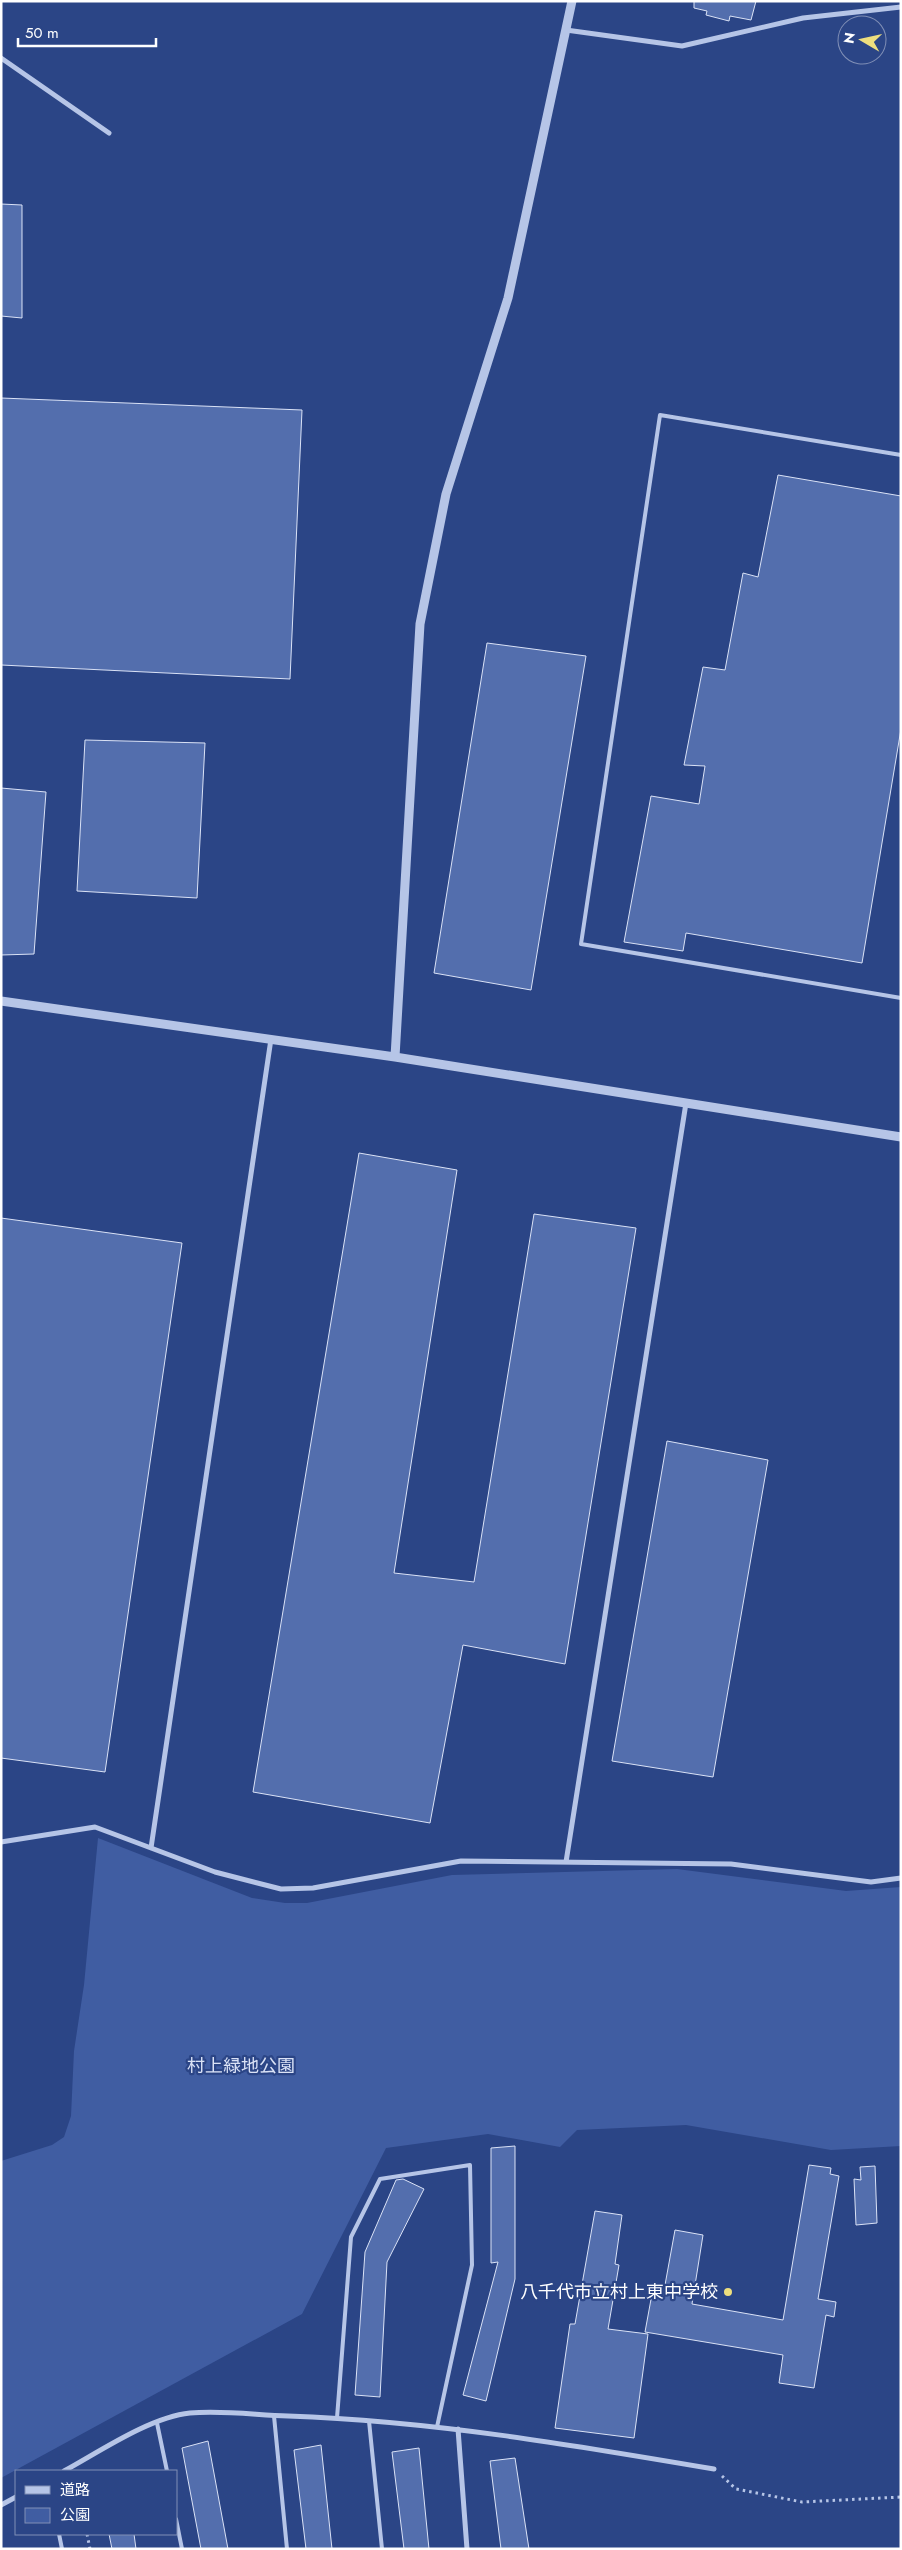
<svg xmlns="http://www.w3.org/2000/svg" width="902" height="2550" font-family="Jost,'Noto Sans JP',sans-serif">
<style>
.green{fill:#405da2}
.building{fill:#536ead;stroke:#dae2f6}
.lines{fill:none;stroke-linecap:round;stroke-linejoin:round}
.path{stroke:#b6c5e7;stroke-width:3;stroke-dasharray:2.5 4;stroke-linecap:butt}
.service{stroke:#b6c5e7;stroke-width:4}
.minor{stroke:#b6c5e7;stroke-width:5}
.tertiary{stroke:#b6c5e7;stroke-width:9}
.poi-dot{fill:#edde7e;stroke:#2b4586;stroke-width:2}
.labels{text-anchor:middle;stroke-width:4.5;stroke-linejoin:round;paint-order:stroke}
.park-label{font-size:18px;fill:#dae2f6;stroke:#2b4586}
.poi-label{font-size:18px;fill:#fff;stroke:#2b4586;text-anchor:end}
</style>
<rect width="100%" height="100%" fill="#2b4586"/>
<!-- green -->
<path class="green" d="M98,1838L252,1898L285,1903H307L452,1875L677,1869L846,1891L901,1887V2146L831,2150L686,2125L577,2130L560,2147L488,2134L386,2148L302,2314L1,2478V2161L52,2145L64,2137L71,2116L74,2051L84,1985Z"/>
<!-- building -->
<path class="building" d="M694,1H756L751,20L730,16L729,21L706,15L707,11L694,8Z
M1,204L22,205V318L1,316Z
M1,398L302,410L290,679L1,665Z
M778,475L901,496V729L862,963L686,933L683,951L624,942L651,796L699,804L705,766L684,765L703,667L725,670L743,573L758,577Z
M487,643L586,656L531,990L434,973Z
M85,740L205,743L197,898L77,891Z
M1,788L46,792L34,954L1,955Z
M359,1153L457,1170L394,1573L474,1582L534,1214L636,1228L565,1664L463,1645L430,1823L253,1792Z
M1,1218L182,1243L105,1772L1,1758Z
M667,1441L768,1460L713,1777L612,1761Z
M515,2146V2279L486,2401L463,2395L498,2262L491,2263V2148Z
M809,2165L831,2168L830,2174L839,2176L818,2299L836,2302L834,2317L826,2315L814,2388L779,2383L783,2355L645,2332L654,2283L665,2285L675,2230L703,2235L692,2304L783,2320Z
M875,2166L877,2223L856,2225L854,2179L861,2180L860,2167Z
M403,2179L424,2189L387,2262L380,2397L355,2395L365,2252L396,2180Z
M595,2211L622,2215L615,2264L619,2265L608,2329L648,2334L634,2438L555,2428L570,2324H575Z
M208,2441L228,2549H201L182,2448Z
M321,2445L332,2549H306L294,2450Z
M419,2448L429,2549H404L392,2452Z
M515,2458L529,2549H501L490,2461Z
M109,2534H134L136,2549H112Z"/>
<g class="lines">
<!-- path -->
<path class="path" d="M722,2476L736,2489L802,2502L901,2497
M87,2534L90,2549"/>
<!-- service -->
<path class="service" d="M901,455L660,415L581,944L901,998
M274,2416L287,2549
M337,2418L351,2237L380,2179L470,2165L472,2265L437,2427
M369,2421L382,2549
M157,2423L167,2471
M176,2519L182,2549
M59,2534L62,2549"/>
<!-- minor -->
<path class="minor" d="M566,30L682,46L803,18L901,7
M1,58L109,133
M1,1842L95,1827L215,1872L281,1889L313,1888L461,1861L731,1864L871,1882L901,1878
M151,1848L271,1039
M566,1862L686,1103
M458,2429L467,2549
M64,2471C99,2452 150,2417 190,2413C222,2410 256,2415 288,2416C432,2421 573,2445 714,2469
M1,2505L16,2497"/>
<!-- tertiary -->
<path class="tertiary" d="M1,1001L395,1057L901,1137
M395,1057L420,624L446,494L508,298L572,1"/>
</g>
<!-- markers -->
<circle class="poi-dot" cx="728" cy="2292" r="5"/>
<g class="labels">
<!-- park labels -->
<g class="park-label">
<text x="241" y="2072">村上緑地公園</text>
</g>
<!-- poi labels -->
<g class="poi-label">
<text x="718" y="2298">八千代市立村上東中学校</text>
</g>
</g>
<!-- border -->
<rect width="902" height="2550" fill="none" stroke="#ffffff" stroke-width="5"/>
<!-- legend -->
<rect x="15" y="2470" width="162" height="65" fill="#2b4586" stroke="#808fb6"/>
<rect x="25" y="2486" width="25" height="8" fill="#b6c5e7" stroke="#808fb6"/>
<text x="60" y="2495" font-size="15" fill="#ffffff">道路</text>
<rect x="25" y="2508" width="25" height="15" fill="#405da2" stroke="#808fb6"/>
<text x="60" y="2520" font-size="15" fill="#ffffff">公園</text>
<!-- north arrow -->
<g transform="translate(862 40) rotate(279)"><circle r="24" fill="#2b4586" stroke="#808fb6"/>
<path d="M0-4L9 19L0 12L-9 19Z" fill="#edde7e"/>
<text y="-8" font-size="14" font-weight="bold" text-anchor="middle" fill="#ffffff">N</text>
</g>
<!-- scale -->
<path d="M18 38v8h138v-8" fill="none" stroke="#ffffff" stroke-width="2.5"/>
<text x="25" y="38" font-size="15" fill="#ffffff" stroke="#2b4586" stroke-width="4" paint-order="stroke">50 m</text>
</svg>
